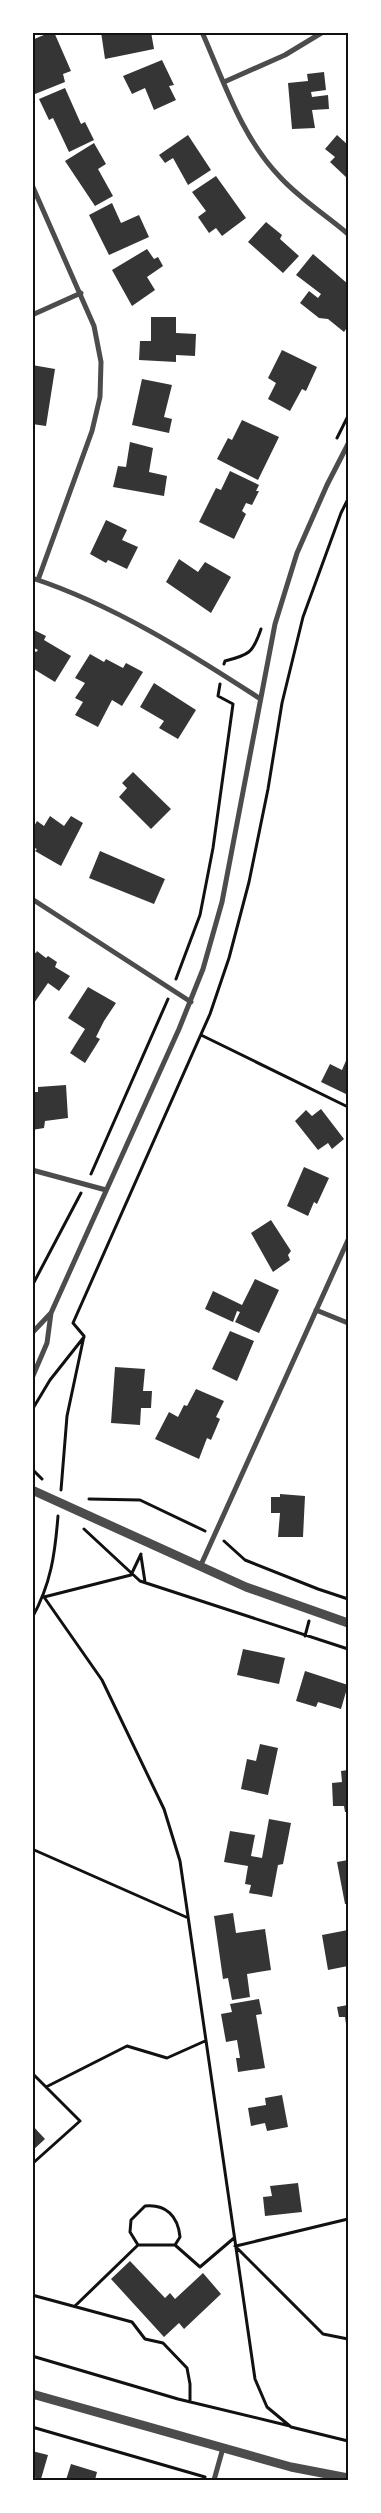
<svg xmlns="http://www.w3.org/2000/svg" width="381" height="2513" font-family="'Sofia Sans Condensed',sans-serif">
<style>
.building{fill:#353535}
.lines{fill:none;stroke-linecap:round;stroke-linejoin:round}
.path{stroke:#111;stroke-width:3}
.minor{stroke:#4c4c4c;stroke-width:5}
.tertiary{stroke:#4c4c4c;stroke-width:9}
.neatline{fill:none;stroke:#111;stroke-width:2}
</style>
<rect width="100%" height="100%" fill="#fff"/>
<!-- building -->
<path class="building" d="M51,32H54L71,71L63,74L65,82L35,94L32,90V40Z
M101,32H134V35L151,32L154,49L105,59Z
M162,60L174,85L169,86L176,100L154,110L145,88L132,94L123,76Z
M324,72L326,90L311,92L312,97L328,95L329,109L312,110L315,128L292,129L288,83L308,81L307,74Z
M65,88L81,124L85,122L94,140L69,152L53,118L49,120L39,99Z
M188,135L211,170L188,185L173,158L165,163L159,155Z
M337,135L348,145V179L330,162L335,157L325,149Z
M94,143L106,164L98,169L113,196L95,206L65,161Z
M216,176L246,218L222,236L216,228L209,233L198,217L206,211L192,192Z
M112,203L121,223L139,215L149,237L109,255L89,215Z
M266,222L282,235L280,239L299,256L283,273L248,242Z
M147,249L154,259L158,257L163,266L147,277L155,290L132,306L112,270Z
M313,254L348,284V326L344,332L328,319L319,318L300,303L309,291L318,298L321,294L296,275Z
M151,317H176V333L196,334L195,356L176,355V362L139,360L140,341H151Z
M282,350L317,367L306,391L302,389L290,411L268,399L276,383L268,378Z
M32,365L55,369L46,426L32,424Z
M142,379L172,385L164,417L172,419L169,433L132,425Z
M242,420L279,437L258,480L217,459L228,438L232,440Z
M130,442L153,448L149,472L167,476L164,496L113,487L118,466L126,467Z
M230,471L259,485L256,491H259L252,505L246,503L242,511L246,514L234,539L199,522L216,488L221,490Z
M106,520L127,530L122,540L138,547L127,569L108,560L106,563L90,554Z
M179,559L198,572L205,562L231,577L211,613L166,582Z
M32,629L46,636L44,640L71,656L55,682L32,668V650L36,652L38,650L32,647Z
M90,654L104,662L106,659L123,668L126,663L143,672L122,706L112,700L98,727L75,715L83,702L75,698L85,683L75,678Z
M154,683L196,710L178,739L159,728L164,721L140,707Z
M133,772L171,809L151,829L119,797L127,788L122,783Z
M50,816L64,826L71,816L83,823L61,866L35,851L37,849L32,847V830L37,821L44,826Z
M100,851L165,879L154,904L89,878Z
M32,951L36,953L37,951L46,958L48,956L57,962L55,967L70,976L59,991L48,983L32,1006Z
M88,987L116,1003L104,1021L96,1037L100,1039L85,1063L70,1053L85,1029L68,1018Z
M348,1056V1095L321,1082L330,1064L342,1070Z
M66,1085L68,1118L45,1121L44,1128L32,1130V1092H38V1087Z
M321,1109L344,1139L332,1149L328,1143L318,1150L295,1121L306,1110L312,1116Z
M304,1167L329,1178L317,1204L314,1202L308,1216L287,1206Z
M271,1220L291,1251L288,1255L290,1260L273,1272L251,1233Z
M255,1279L279,1290L259,1333L235,1322L240,1312L237,1311L233,1322L205,1309L213,1291L242,1305Z
M230,1331L254,1341L237,1381L212,1369Z
M115,1367L145,1369L143,1391H152L151,1408H141L140,1425L111,1423Z
M196,1389L224,1401L216,1417L220,1419L211,1440L207,1438L199,1459L155,1439L169,1412L178,1417L184,1405L187,1406Z
M280,1494L305,1496L303,1537H278L280,1513H271V1497H280Z
M243,1649L285,1658L279,1684L237,1675Z
M305,1671L348,1685L341,1709L318,1702L316,1707L296,1701Z
M260,1744L278,1748L268,1795L241,1789L247,1759L256,1761Z
M348,1770V1812H345L344,1806H333L332,1783L342,1782L341,1771Z
M269,1819L291,1823L283,1864L278,1865L272,1897L249,1893L251,1885L245,1884L248,1866L224,1862L230,1831L255,1835L251,1856L262,1858Z
M348,1860V1904H345L337,1862Z
M233,1913L236,1933L265,1929L271,1970L247,1974L250,1997L232,2000L228,1978L223,1979L214,1916Z
M348,1930V1966L328,1970L322,1935Z
M259,1999L262,2014L256,2015L265,2068L238,2072L236,2058H240L237,2040L226,2042L221,2014L232,2012L230,2004Z
M348,2005V2031H347L345,2017H339L337,2007Z
M282,2095L288,2127L267,2131L265,2123L251,2126L248,2108L266,2105L265,2098Z
M32,2125L45,2139L32,2151Z
M298,2183L302,2212L265,2216L263,2197L272,2196L270,2186Z
M130,2261L165,2298L170,2293L175,2299L203,2273L221,2294L184,2329L179,2323L164,2337L111,2279Z
M32,2451L48,2455L41,2479L32,2477Z
M71,2464L97,2472L95,2480H66Z"/>
<g class="lines">
<!-- path -->
<path class="path" d="M337,438L348,416
M224,664L225,661C249,655 253,653 261,629
M176,979L200,915L213,848L233,704L218,696L220,684
M201,1035L348,1107
M91,1174L168,999
M32,1286L81,1193
M32,1410L50,1380L84,1337
M32,1469L42,1479
M61,1490L67,1416L84,1336L73,1323L210,1014L229,958L249,882L268,789L282,703L303,617L341,513L348,499
M89,1499L140,1500L205,1531
M84,1529L140,1581L348,1649
M224,1541L245,1560L318,1589L348,1599
M141,1554L131,1575L44,1597L102,1680L164,1809L180,1861L255,2379L267,2407L291,2427L348,2441
M141,1556L145,1582
M32,1618C51,1584 55,1554 58,1516
M305,1636L309,1621
M32,1849L186,1917
M32,2073L80,2121L32,2164
M46,2087L127,2046L167,2058L205,2041
M138,2245L130,2232L131,2220L145,2206C166,2204 178,2216 180,2237L175,2245
M235,2246L323,2334L348,2339
M236,2246L348,2219
M32,2295L132,2322L145,2339L163,2343L187,2368L190,2384V2402
M75,2306L138,2245H175L200,2267L234,2238
M32,2356L178,2399L290,2426
M32,2427L205,2477"/>
<!-- minor -->
<path class="minor" d="M202,32C224,82 242,138 280,177C300,199 326,215 348,234
M224,82L285,55L323,32
M32,185L94,326L101,362L100,397L92,431L38,580
M32,315L81,293
M32,578C114,605 188,652 259,698
M32,899L191,1002
M32,1170L106,1190
M316,1310L348,1323
M32,1333L50,1314
M32,1378L47,1343L51,1313L179,1029L203,969L222,902L275,624L297,553L327,485L348,444
M200,1567L348,1240
M214,2480L223,2448"/>
<!-- tertiary -->
<path class="tertiary" d="M32,1490L246,1587L348,1623
M32,2394L291,2467L348,2478"/>
</g>
<!-- border -->
<rect width="381" height="2513" fill="none" stroke="#ffffff" stroke-width="68"/>
<rect x="34" y="34" width="313" height="2445" class="neatline"/>
</svg>
